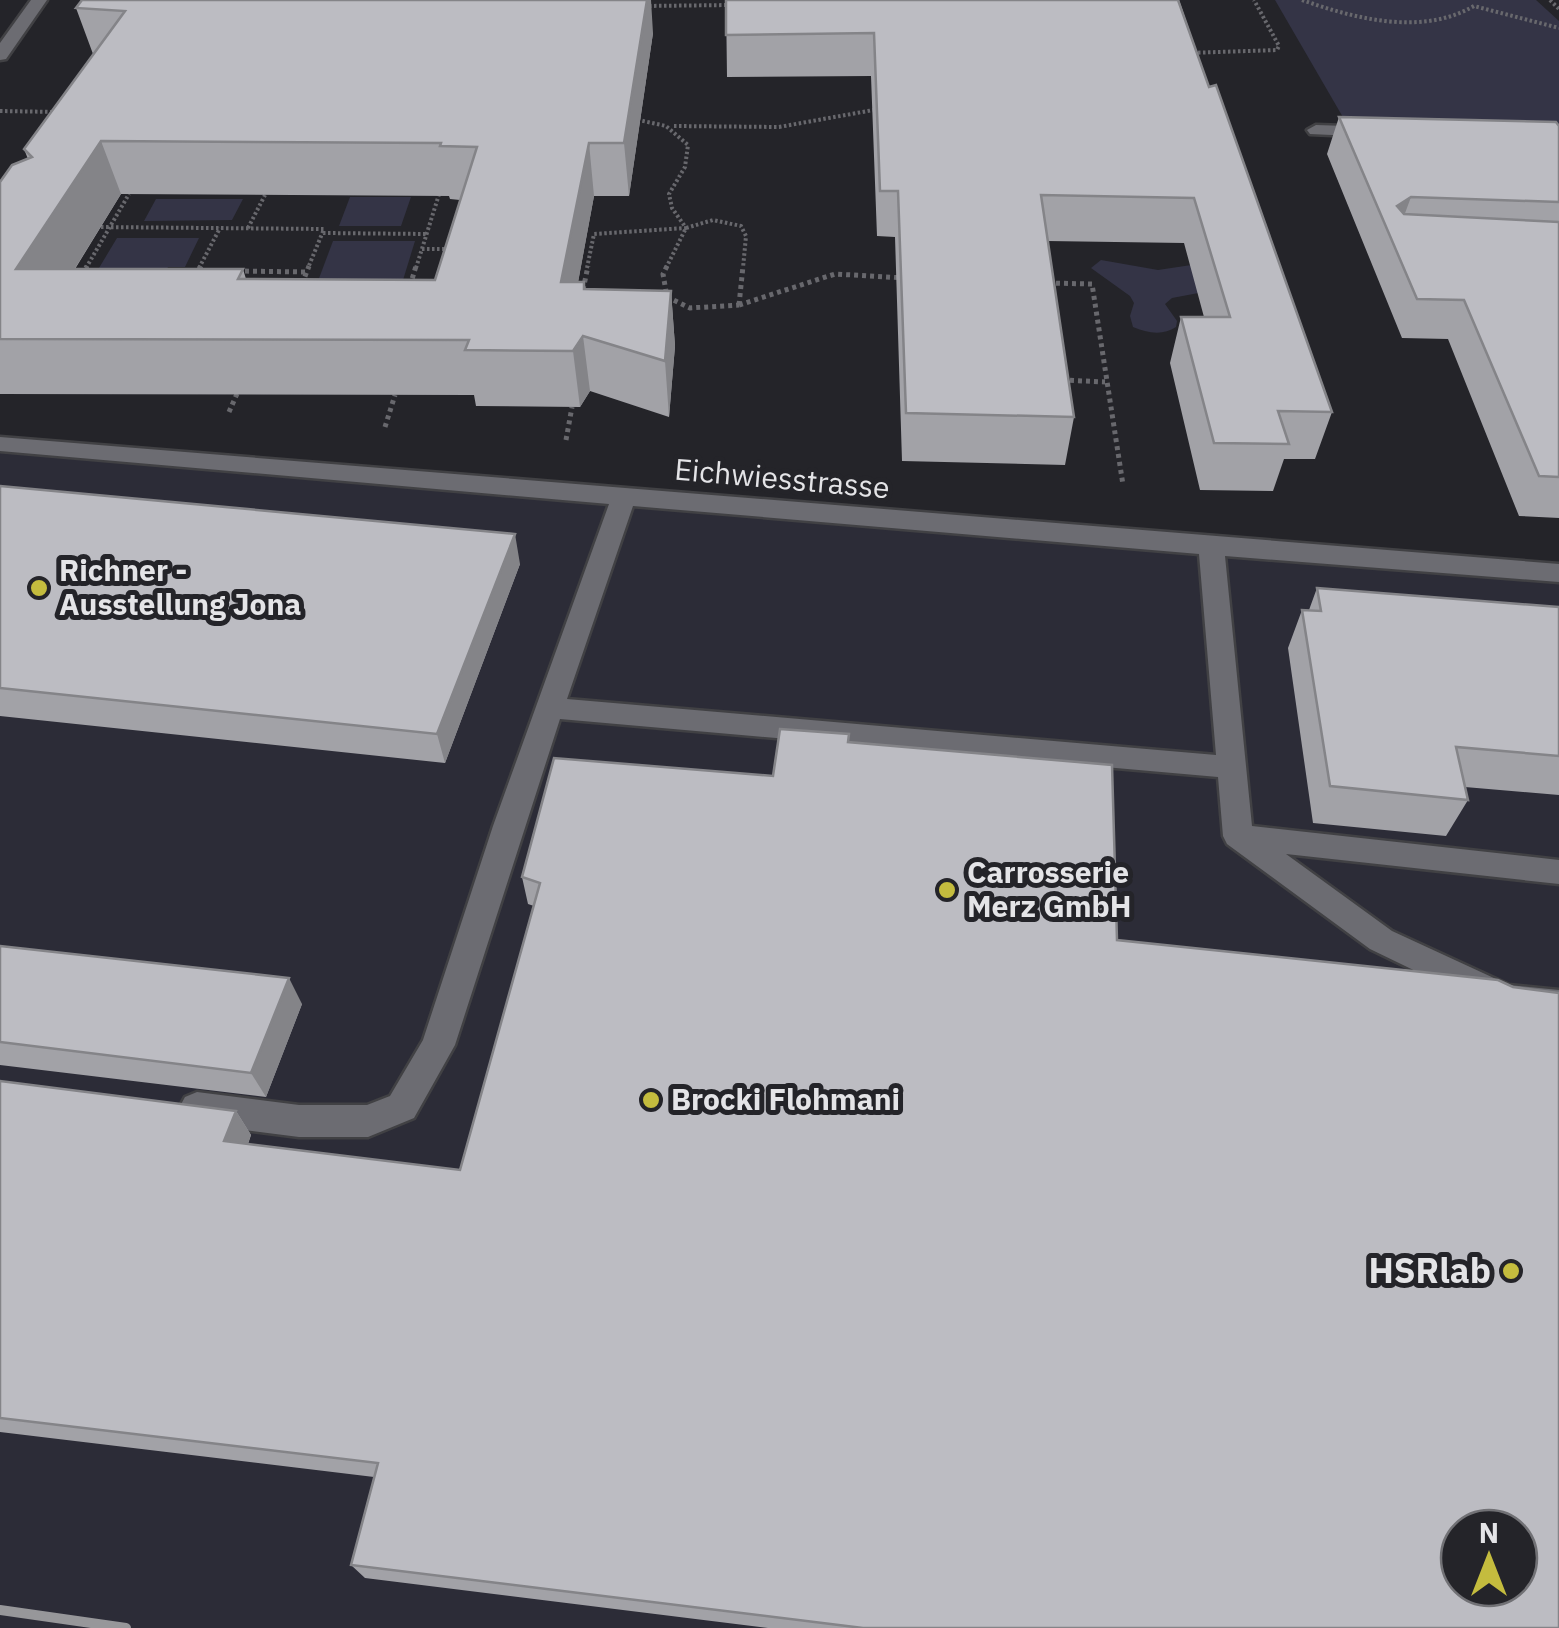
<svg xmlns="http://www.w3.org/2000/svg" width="1559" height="1628" font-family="'IBM Plex Sans',sans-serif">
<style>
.built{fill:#2c2c37;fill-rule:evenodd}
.green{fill:#343446}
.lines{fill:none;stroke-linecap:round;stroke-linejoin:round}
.minor-casing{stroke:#414144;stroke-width:5}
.path-far1{stroke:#68686d;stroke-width:4;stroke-dasharray:2.5 2.5;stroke-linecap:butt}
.path{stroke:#68686d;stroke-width:5;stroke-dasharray:4 4;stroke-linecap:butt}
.minor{fill:#6c6c72;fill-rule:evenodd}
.rail{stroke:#97979a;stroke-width:10}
.wall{fill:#a2a2a7;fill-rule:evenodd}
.shaded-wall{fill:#848488}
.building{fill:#bcbcc2;stroke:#848488;stroke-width:2.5;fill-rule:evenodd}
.poi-dot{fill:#c4bc3e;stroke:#242429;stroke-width:4}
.labels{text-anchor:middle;stroke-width:10;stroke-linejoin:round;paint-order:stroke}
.street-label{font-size:30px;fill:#e4e4e7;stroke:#242429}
.poi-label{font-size:30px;font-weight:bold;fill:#e4e4e7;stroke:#242429;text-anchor:start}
.near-poi-label{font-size:35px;font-weight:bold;fill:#e4e4e7;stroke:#242429;text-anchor:end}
</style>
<rect width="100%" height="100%" fill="#242429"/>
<!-- built -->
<path class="built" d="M0,444L1559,573V1628H0ZM1459,1528H1519V1588H1459Z"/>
<!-- green -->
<path class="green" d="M1275,0H1536L1559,21V128L1344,119Z
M350,197H411L401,226H339Z
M156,199H243L232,220L144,221Z
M117,238H199L185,267H168L150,302L96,273Z
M333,241H415L403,280L318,281Z
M1101,260L1158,270L1198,264L1209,291L1172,298L1165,304L1177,321L1176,327C1163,336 1147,333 1133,327L1130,316L1134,303L1130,296L1091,268Z"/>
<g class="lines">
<!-- minor casing -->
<g class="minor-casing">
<path id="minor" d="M31,0H47L6,59L0,60V43Z
M1316,125L1376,127L1385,132L1376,137L1310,134L1307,130Z
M0,437L1559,564V582L1225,556L1252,826L1559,860V884L1286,854L1392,931L1509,985L1559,990V1018L1494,1009L1370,949L1227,844L1223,836L1218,777L560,719L455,1045L414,1118L368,1137H299L197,1124L185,1119L179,1108L185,1097L197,1092L299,1105H367L390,1096L423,1040L493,826L609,504L0,451ZM633,506L1199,554L1216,755L567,699Z"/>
</g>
<!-- path-far1 -->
<path class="path-far1" d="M1302,0C1356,19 1422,36 1474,6L1559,28
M1550,0L1559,9
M644,6L732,5
M1188,53L1277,50L1279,46L1254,0
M0,111L57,112
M674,126L779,127L879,109
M96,227L324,229L308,268
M248,228L265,195
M323,233L427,234
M422,249H451
M86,268L129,194
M199,268L220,228
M416,268L441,188
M587,268L594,234L686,228L672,208L669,194L685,167L688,145L666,126L634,119
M666,268L686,228L713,220L741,226L746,236L743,268"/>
<!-- path -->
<path class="path" d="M201,266L198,271H204
M667,266L663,274L667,297L690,308L739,305
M237,271L307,272
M82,275L87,266
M1048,283L1092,284L1123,485
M302,284L309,266
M410,286L416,266
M583,290L588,266
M739,305L743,266
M739,305L835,274L905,278
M1062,380L1105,382
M229,412L240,387
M385,427L395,395
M566,440L572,407"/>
<!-- minor -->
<use href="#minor" class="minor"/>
<!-- rail -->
<path class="rail" d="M0,1610L126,1628"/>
</g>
<!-- wall -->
<path class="wall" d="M726,0H1179L1209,87L1332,412L1315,459H1284L1273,491L1200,490L1170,363L1181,317H1204L1184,243L1047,241L1074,417L1065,465L902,461L895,237L877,236L871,76L727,77Z
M76,8L653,33L629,196H594L578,282L584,289L671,291L675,346L669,417L590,391L580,407L476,406L474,395L0,394V182L28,159L24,149L93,54ZM121,194L449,196L450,199L460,200L435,280L246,279L243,269H75Z
M1339,117L1559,126V518L1519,516L1448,339L1402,338L1327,154Z
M0,486L520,564L445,763L0,716Z
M1317,588L1559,607V795L1465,787L1468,800L1446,836L1313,823L1288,648L1302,610H1309Z
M848,742L1117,940L1559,1628H768L365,1578L351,1565L374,1477L0,1432V1081L236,1111L251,1135L248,1144L460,1170L534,906L528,904L522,877L773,776Z
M0,946L302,1004L266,1097L0,1065Z"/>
<!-- shaded-wall -->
<path class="shaded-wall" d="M647,0H651L653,33L629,196L624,143Z
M101,141L121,194L41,323L16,269Z
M589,143L594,196L568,337L561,282Z
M1411,197L1397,235V206Z
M671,291L675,346L669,417L665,361Z
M583,336L590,391L580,407L573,351Z
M515,534L520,564L445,763L437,734Z
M289,978L302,1004L266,1097L251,1073Z
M236,1111L251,1135L240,1165L224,1141Z"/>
<!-- building -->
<path class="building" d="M82,0H647L624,143H589L561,282H584V289L671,291L665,361L583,336L573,351L465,350L469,340L0,339V182L12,165L32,157L24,149L125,11L76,8ZM101,141L441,143L440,146L477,147L435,280L238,279L243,269H16Z
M726,0H1178L1209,87L1216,85L1332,412L1278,411L1289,444L1214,443L1181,317H1230L1194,198L1041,195L1074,417L906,413L898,191H880L874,33L726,35Z
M1339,117L1556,122L1559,126V202L1411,197L1397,206L1404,214L1559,222V477L1539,476L1464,300L1417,299Z
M0,486L515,534L437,734L0,688Z
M1317,588L1559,607V756L1456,747L1468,800L1330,786L1302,610L1321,611Z
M780,729L849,734L848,742L1112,765L1117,940L1498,980L1513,987L1559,993V1628H863L351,1565L378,1463L0,1418V1081L236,1111L224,1141L460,1170L540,883L522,877L554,758L773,776ZM1459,1528H1519V1588H1459Z
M0,946L289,978L251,1073L0,1042Z"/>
<!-- markers -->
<g class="poi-dot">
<circle cx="39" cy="588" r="10"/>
<circle cx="947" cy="890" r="10"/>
<circle cx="651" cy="1100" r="10"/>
<circle cx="1511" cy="1271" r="10"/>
</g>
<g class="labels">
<!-- street labels -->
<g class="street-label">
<text transform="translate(782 479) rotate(5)" y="10">Eichwiesstrasse</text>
</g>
<!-- poi labels -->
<g class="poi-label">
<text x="59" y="581">Richner -<tspan x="59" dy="34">Ausstellung Jona</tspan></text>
<text x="967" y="883">Carrosserie<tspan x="967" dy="34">Merz GmbH</tspan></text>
<text x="671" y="1110">Brocki Flohmani</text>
</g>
<!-- near-poi labels -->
<g class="near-poi-label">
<text x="1491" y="1283">HSRlab</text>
</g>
</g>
<!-- north arrow -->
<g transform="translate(1489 1558)"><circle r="48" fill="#242429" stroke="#717175" stroke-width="2.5"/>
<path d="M0-8L18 38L0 25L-18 38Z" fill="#c4bc3e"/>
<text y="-15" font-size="28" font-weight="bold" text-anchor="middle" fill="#e4e4e7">N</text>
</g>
</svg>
